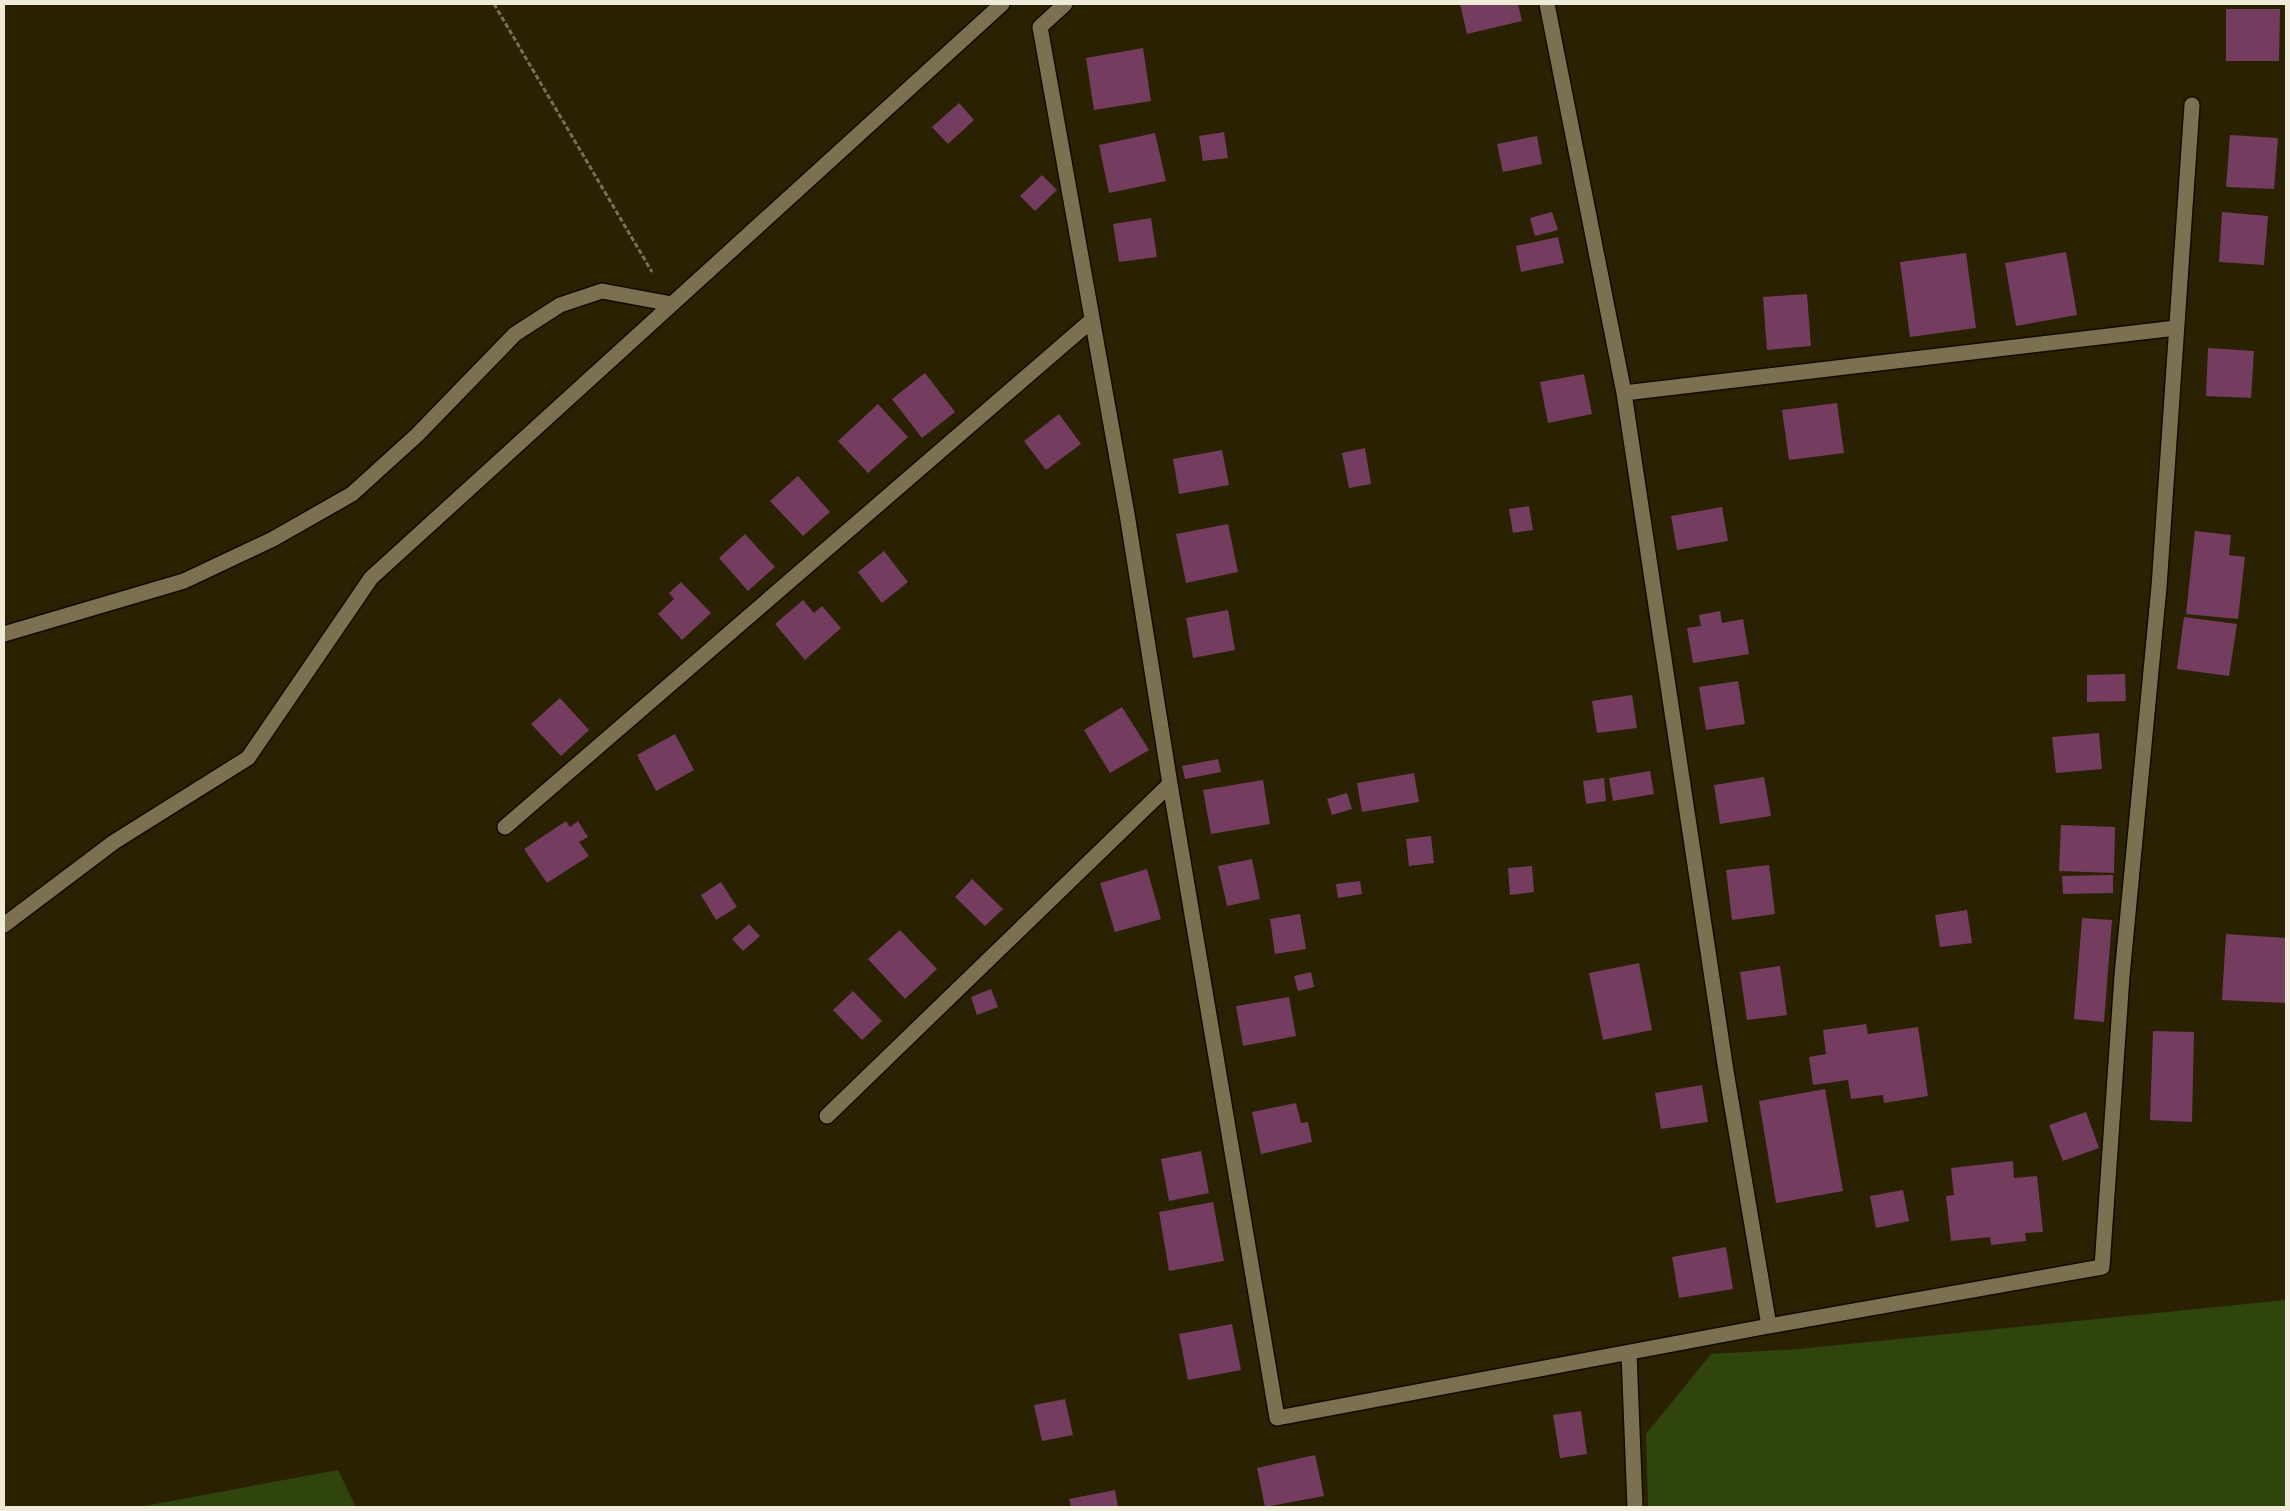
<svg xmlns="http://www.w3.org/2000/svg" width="2290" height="1511" font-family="'Alegreya Sans',sans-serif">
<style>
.green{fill:#30450b}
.building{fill:#743c5e}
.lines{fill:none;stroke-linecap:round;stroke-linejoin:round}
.minor-casing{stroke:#110a00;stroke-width:18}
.path{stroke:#787056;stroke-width:3;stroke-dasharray:5 2.5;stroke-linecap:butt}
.minor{stroke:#7b7150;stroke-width:15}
</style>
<rect width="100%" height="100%" fill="#2a2102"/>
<!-- green -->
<path class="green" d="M2286,1300V1507H1648L1646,1434L1711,1354L1799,1349Z
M338,1470L356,1507H139Z"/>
<!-- building -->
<path class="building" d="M1460,4H1518L1522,21L1467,34Z
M2226,9H2280L2279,61H2226Z
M1143,48L1151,101L1094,110L1086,58Z
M959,103L974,120L948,144L932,127Z
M1224,132L1228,158L1203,161L1199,136Z
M1155,133L1166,181L1109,193L1099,145Z
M2230,135L2278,138L2274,189L2226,187Z
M1537,136L1542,164L1503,172L1497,144Z
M1042,175L1057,190L1035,211L1020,196Z
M1552,212L1558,230L1535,236L1530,218Z
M2222,212L2268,216L2264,265L2219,262Z
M1151,218L1157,257L1119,262L1113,224Z
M1558,237L1564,263L1521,272L1516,246Z
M2066,252L2077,315L2016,326L2005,263Z
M1966,253L1976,328L1910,337L1900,262Z
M1807,294L1811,346L1767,350L1763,297Z
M2208,348L2254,351L2251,398L2206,396Z
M925,373L955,412L922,438L892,399Z
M1584,374L1592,414L1548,423L1540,382Z
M1837,403L1844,453L1789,460L1782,410Z
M878,404L908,437L868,473L838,441Z
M1059,414L1081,444L1046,470L1024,441Z
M1365,448L1371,484L1349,488L1342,453Z
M1222,450L1229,485L1179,494L1173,459Z
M798,476L830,512L803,536L770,501Z
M1529,506L1533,530L1513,533L1509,509Z
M1722,507L1728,541L1677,550L1671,516Z
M1228,524L1238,572L1186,583L1176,534Z
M2195,531L2231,535L2229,555L2245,557L2238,619L2186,614Z
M745,534L775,567L748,591L719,558Z
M884,551L908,582L882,603L858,572Z
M681,582L711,613L682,640L658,614L674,599L669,593Z
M803,600L814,613L822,606L841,628L805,660L775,624Z
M1228,610L1235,650L1193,658L1186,618Z
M1720,611L1722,623L1743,619L1749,654L1693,663L1687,628L1701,626L1699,615Z
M2184,617L2237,624L2229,676L2177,669Z
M2125,674L2126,701L2087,702V675Z
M1738,681L1745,724L1706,730L1699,687Z
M1632,695L1637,728L1597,733L1592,701Z
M560,698L589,730L561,756L531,724Z
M1122,707L1149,750L1110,773L1084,730Z
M2099,733L2102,769L2056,773L2052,737Z
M675,734L694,770L656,791L637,755Z
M1218,759L1221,772L1185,779L1182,766Z
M1650,771L1654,794L1613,801L1609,778Z
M1414,773L1419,802L1362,812L1357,783Z
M1764,777L1771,816L1720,824L1714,785Z
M1604,778L1606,801L1586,804L1583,781Z
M1263,780L1270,824L1211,834L1203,790Z
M1347,793L1352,809L1332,815L1327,799Z
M566,821L570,827L578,821L588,837L579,842L589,856L547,883L524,849Z
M2061,825L2115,827L2114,873L2059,871Z
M1431,836L1434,863L1409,866L1406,839Z
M1252,859L1260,899L1227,906L1218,866Z
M1769,865L1775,914L1732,920L1726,870Z
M1532,866L1534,892L1510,895L1508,868Z
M1147,869L1161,919L1115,932L1100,883Z
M2113,875V893L2063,894L2062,876Z
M972,879L1003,909L985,926L955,897Z
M1360,881L1362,894L1338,898L1336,884Z
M721,882L737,907L716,920L701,895Z
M1967,910L1972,943L1940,947L1935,915Z
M1300,914L1306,949L1275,954L1270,919Z
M2082,918L2112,920L2104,1022L2074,1019Z
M749,924L760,936L743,951L732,939Z
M900,930L937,969L905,999L868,959Z
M2226,934L2286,938V1003L2222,1000Z
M1639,963L1652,1030L1603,1040L1589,973Z
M1780,966L1787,1015L1747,1020L1740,972Z
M1311,972L1314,987L1298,991L1294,976Z
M991,989L998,1007L977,1015L971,997Z
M853,991L882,1021L862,1040L833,1010Z
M1289,997L1296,1036L1243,1046L1236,1006Z
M1866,1024L1868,1034L1918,1027L1928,1096L1884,1103L1883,1095L1851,1099L1848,1080L1813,1085L1809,1057L1826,1054L1823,1030Z
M2153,1031L2194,1032L2192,1122L2150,1120Z
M1702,1085L1708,1122L1661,1129L1655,1093Z
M1825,1089L1843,1191L1776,1203L1759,1101Z
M1296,1103L1301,1123L1308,1122L1312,1142L1261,1154L1252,1112Z
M2086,1112L2099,1148L2063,1161L2049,1125Z
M1201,1151L1209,1193L1169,1201L1161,1159Z
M2013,1161L2014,1178L2037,1176L2043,1232L2025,1233L2026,1241L1991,1245L1990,1237L1951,1241L1946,1196L1954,1195L1951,1168Z
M1903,1190L1909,1221L1876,1228L1870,1196Z
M1213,1202L1224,1261L1169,1271L1159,1212Z
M1726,1247L1733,1289L1679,1298L1672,1257Z
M1232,1324L1241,1370L1188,1380L1179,1334Z
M1065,1399L1073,1435L1042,1441L1034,1405Z
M1581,1411L1587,1454L1560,1458L1553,1415Z
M1315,1455L1324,1496L1265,1507L1257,1468Z
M1115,1490L1118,1507H1071L1069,1499Z"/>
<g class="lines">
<!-- minor casing -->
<g class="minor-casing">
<path id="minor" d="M1065,4L1040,27L1127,514L1170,784L1277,1418L1769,1326L2102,1267L2122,976L2159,587L2192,105
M1547,4L1624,393L1726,1071L1769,1326
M1624,393L2176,328
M4,634L184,581L273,539L352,494L417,435L515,334L560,305L602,291L672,304
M505,827L1092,320
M4,925L114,842L248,758L371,578L1002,4
M827,1116L1170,784
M1629,1353L1635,1507"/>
</g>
<!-- path -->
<path class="path" d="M494,4L652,272"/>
<!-- minor -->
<use href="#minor" class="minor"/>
</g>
<!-- border -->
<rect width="2290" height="1511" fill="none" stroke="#f0ead8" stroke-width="10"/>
</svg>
